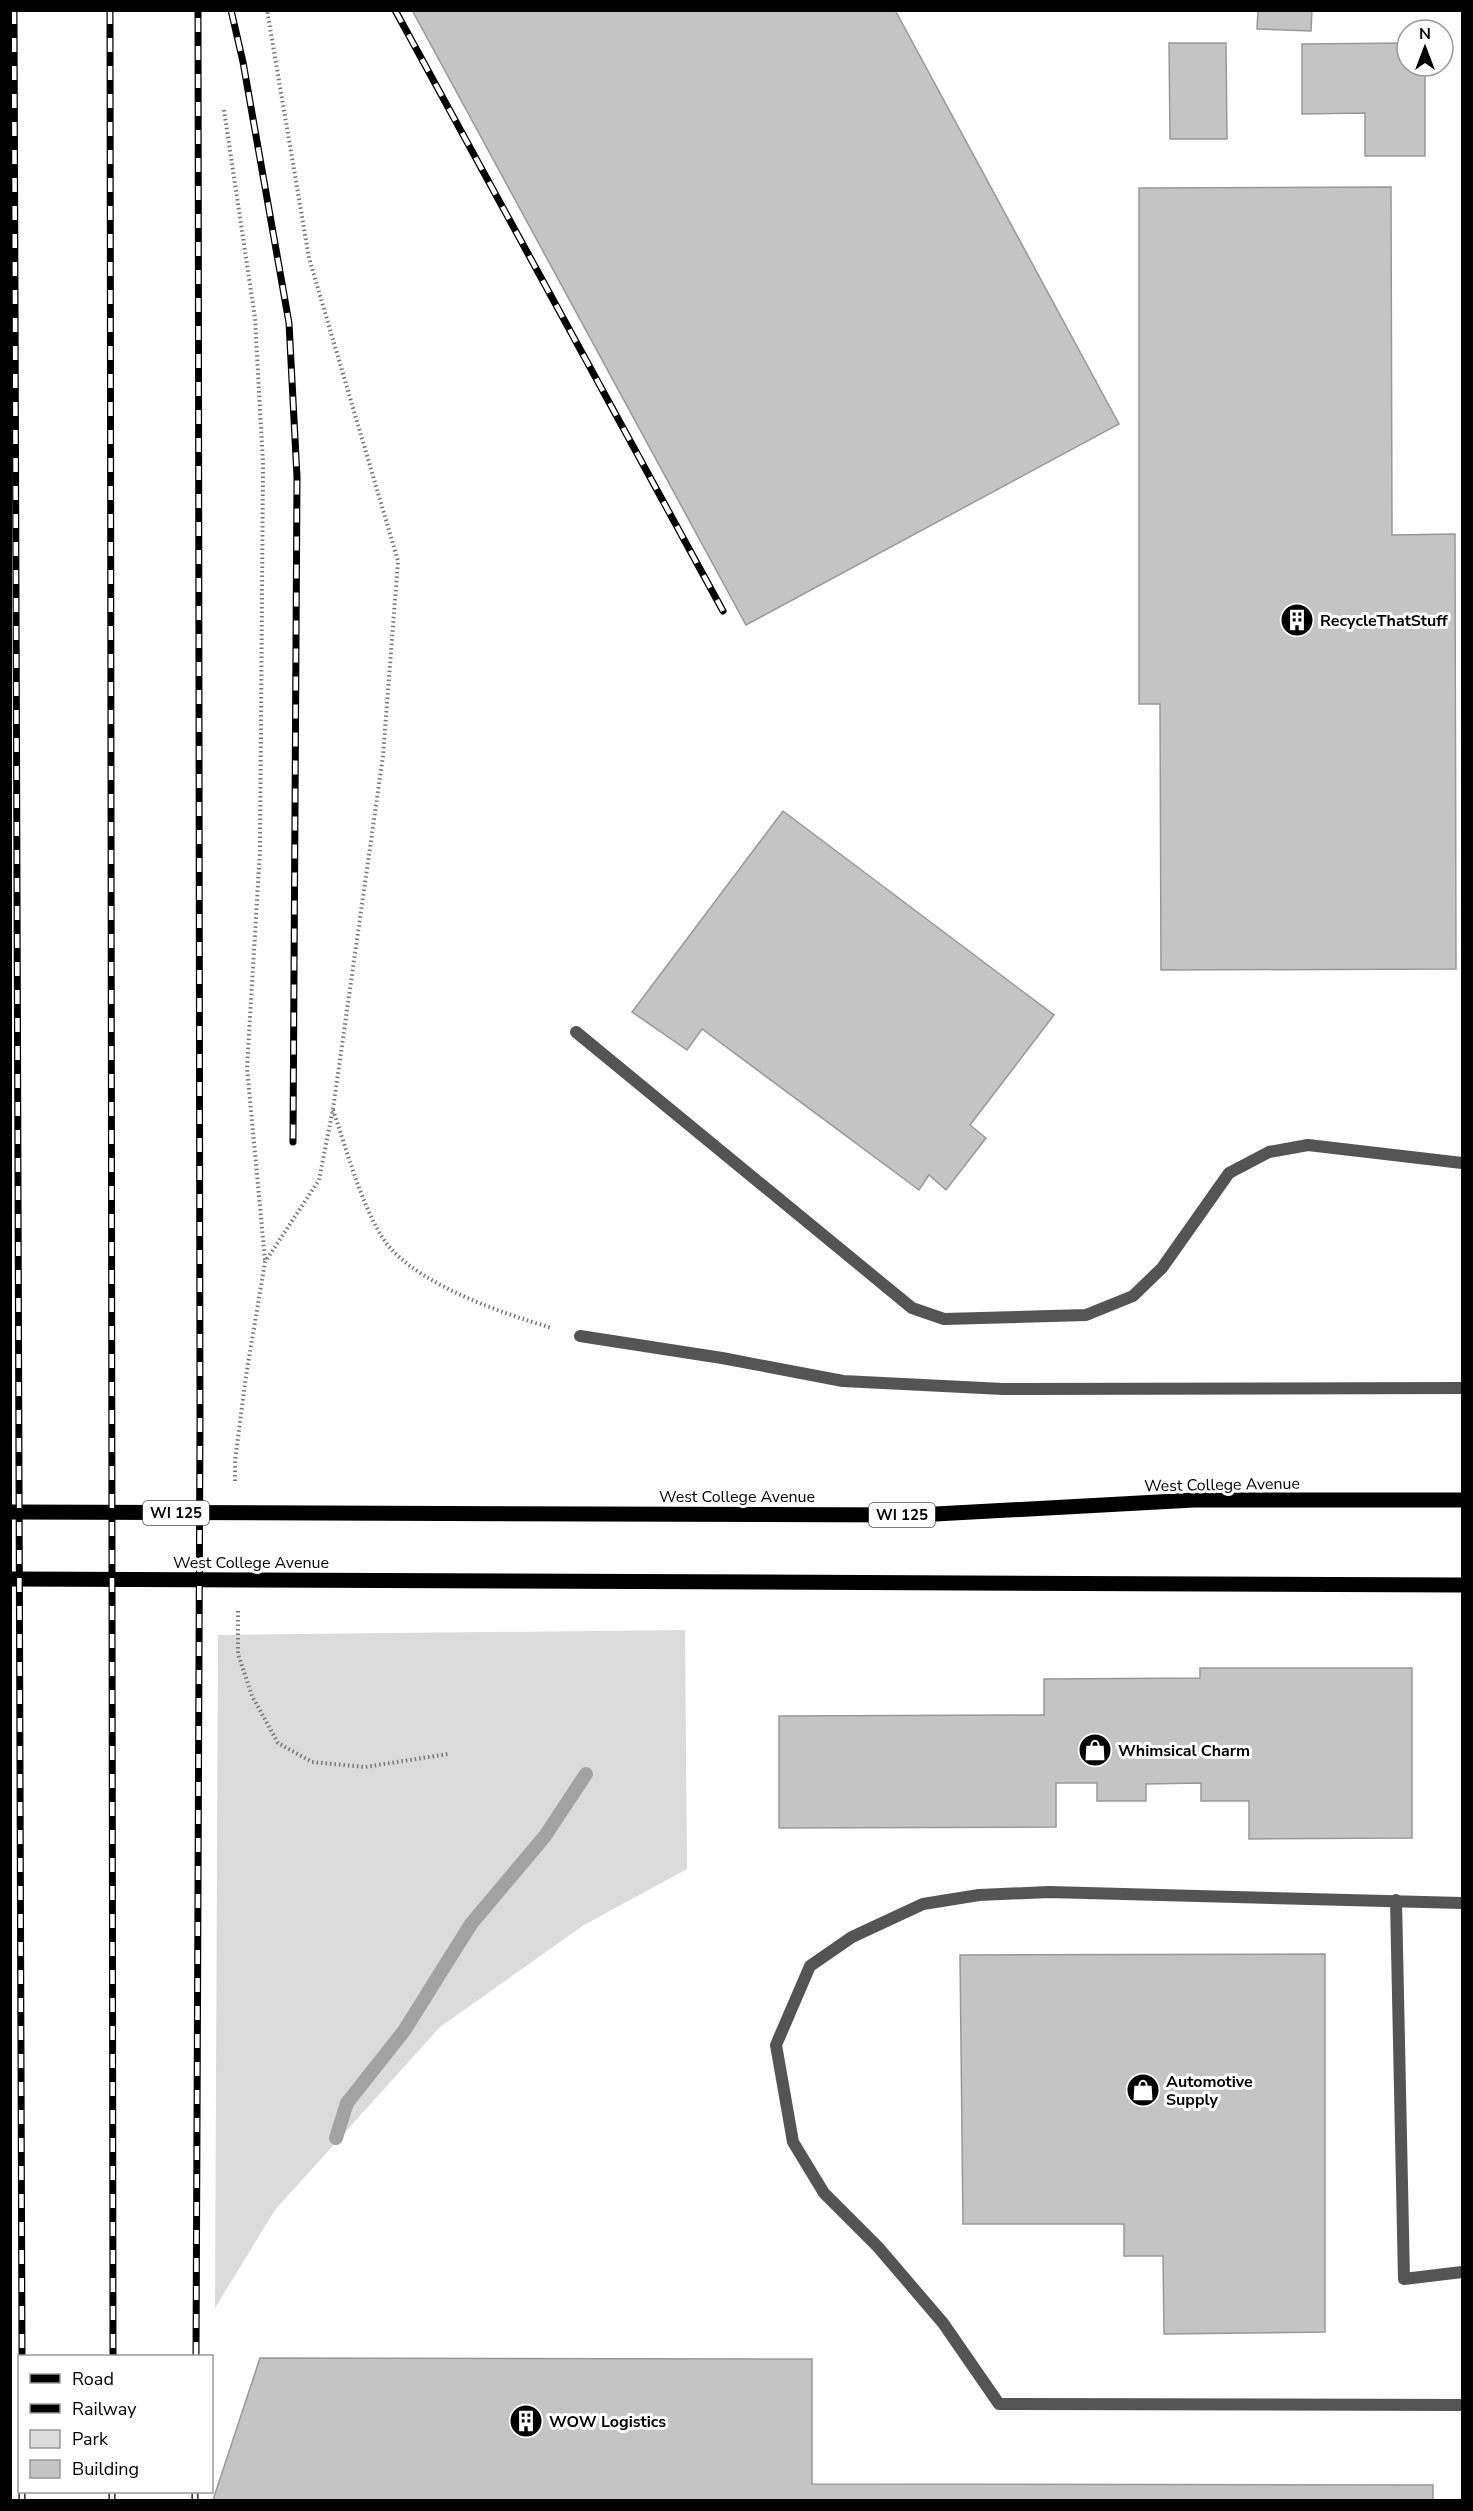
<svg xmlns="http://www.w3.org/2000/svg" width="1473" height="2511" font-family="'Nunito Sans',sans-serif">
<style>
.green{fill:#dbdbdb}
.lines{fill:none;stroke-linecap:round;stroke-linejoin:round}
.stream{stroke:#a2a2a2;stroke-width:14}
.building{fill:#c4c4c4;stroke:#989898;stroke-width:1.5}
.path{stroke:#767676;stroke-width:4;stroke-dasharray:1.5 3;stroke-linecap:butt}
.lane{stroke:#545454;stroke-width:12}
.primary{stroke:#000;stroke-width:15}
.rail-casing{stroke:#000;stroke-width:7}
.rail{stroke:#fff;stroke-width:4.5;stroke-dasharray:14;stroke-linecap:butt}
.labels{text-anchor:middle;stroke-width:6;stroke-linejoin:round;paint-order:stroke}
.shield{fill:#fff;stroke:#4c4c4c;stroke-width:1.5}
.shield-label{font-size:15px;font-weight:bold;fill:#000}
.poi-label{font-size:16px;font-weight:bold;fill:#000;stroke:#fff;text-anchor:start}
.street-label{font-size:16px;fill:#000;stroke:#fff}
</style>
<rect width="100%" height="100%" fill="#fff"/>
<!-- green -->
<path class="green" d="M685,1630L687,1869L584,1925L440,2027L275,2210L215,2308L218,1635Z"/>
<g class="lines">
<!-- stream -->
<path class="stream" d="M336,2138L347,2103L404,2031L471,1924L545,1836L586,1774"/>
</g>
<!-- building -->
<path class="building" d="M412,10H895L1119,424L746,625Z
M1258,10H1312L1311,31L1257,29Z
M1169,43H1226L1227,139H1170Z
M1407,43V66H1425V156H1365V113L1302,114V44Z
M1391,187L1392,535L1455,534L1456,969L1161,970L1160,704H1139V188Z
M783,811L1054,1015L970,1125L986,1138L946,1190L929,1175L919,1190L702,1029L687,1050L632,1012Z
M1200,1668H1412V1838L1249,1839V1801H1201V1783L1146,1784V1801H1097V1783H1056V1827L779,1828V1716L1044,1715V1679L1200,1678Z
M1325,1954V2332L1164,2334L1163,2256H1124V2224H963L960,1955Z
M260,2358L812,2359V2484L1433,2485V2500H213Z"/>
<g class="lines">
<!-- path -->
<path class="path" d="M224,110L255,318L263,464L260,850L247,1068L265,1260
M333,1110C346,1147 366,1223 392,1250C428,1288 502,1313 552,1328
M235,1481V1461L246,1376L265,1262L319,1180L333,1109L383,756L398,561L309,258L267,10
M238,1611V1654L252,1696L278,1743L312,1762L365,1767L448,1754"/>
<!-- lane -->
<path class="lane" d="M576,1032L912,1308L944,1319L1086,1315L1133,1296L1162,1268L1229,1173L1269,1152L1308,1145L1462,1163
M580,1336L722,1358L843,1381L1003,1389L1462,1388
M1396,1900L1404,2279L1462,2272
M1462,1903L1049,1892L979,1895L923,1904L852,1937L810,1966L776,2045L793,2142L824,2193L878,2247L943,2323L999,2404L1462,2405"/>
<!-- primary -->
<path class="primary" d="M10,1512L917,1515L1194,1500H1462
M10,1579L1462,1585"/>
<!-- rail casing -->
<g class="rail-casing">
<path id="rail" d="M14,10L22,2356
M110,10L113,2356
M231,10L243,62L289,323L297,477L293,1142
M395,10L723,611
M196,2356L200,1422L198,10
M22,2492V2500
M112,2500V2492
M195,2500V2492"/>
</g>
<!-- rail -->
<use href="#rail" class="rail"/>
</g>
<!-- icons -->
<defs>
<g id="building-disc" transform="scale(1.725)"><circle r="9.5" fill="#000" stroke="#fff"/><path d="M-4-6H4V6H1V3H-1V6H-4ZM-2.5-4.3h1.7v1.8h-1.7ZM.8-4.3h1.7v1.8H.8ZM-2.5-1h1.7V.8h-1.7ZM.8-1h1.7V.8H.8Z" fill="#fff"/></g>
<g id="shop-disc" transform="scale(1.725)"><circle r="9.5" fill="#000" stroke="#fff"/><path d="M-5-2.5h2.3a2.7 3.5 0 0 1 5.4 0H5L5.5 6h-11ZM-1.5-2.5h3a1.5 2.3 0 0 0-3 0Z" fill="#fff"/></g>
</defs>
<g fill-rule="evenodd">
<use href="#building-disc" x="1297" y="620"/>
<use href="#shop-disc" x="1095" y="1750"/>
<use href="#shop-disc" x="1143" y="2090"/>
<use href="#building-disc" x="526" y="2421"/>
</g>
<g class="labels">
<!-- shield labels -->
<g class="shield">
<rect x="143" y="1501" width="66" height="24" rx="4.5"/>
<rect x="869" y="1503" width="66" height="24" rx="4.5"/>
</g>
<g class="shield-label">
<text x="176" y="1518">WI 125</text>
<text x="902" y="1520">WI 125</text>
</g>
<!-- poi labels -->
<g class="poi-label">
<text x="1320" y="626">RecycleThatStuff</text>
<text x="1118" y="1756">Whimsical Charm</text>
<text x="1166" y="2087">Automotive<tspan x="1166" dy="18">Supply</tspan></text>
<text x="549" y="2427">WOW Logistics</text>
</g>
<!-- street labels -->
<g class="street-label">
<text transform="translate(1222 1484) rotate(-1)" y="6">West College Avenue</text>
<text x="737" y="1502">West College Avenue</text>
<text x="251" y="1568">West College Avenue</text>
</g>
</g>
<!-- border -->
<rect width="1473" height="2511" fill="none" stroke="#000000" stroke-width="24"/>
<!-- legend -->
<rect x="18" y="2355" width="195" height="138" fill="#ffffff" stroke="#999999" stroke-width="1.5"/>
<rect x="30" y="2374" width="30" height="9" fill="#000000" stroke="#999999" stroke-width="1.5"/>
<text x="72" y="2385" font-size="18" fill="#000000">Road</text>
<rect x="30" y="2404" width="30" height="9" fill="#000000" stroke="#999999" stroke-width="1.5"/>
<text x="72" y="2415" font-size="18" fill="#000000">Railway</text>
<rect x="30" y="2430" width="30" height="18" fill="#dbdbdb" stroke="#999999" stroke-width="1.5"/>
<text x="72" y="2445" font-size="18" fill="#000000">Park</text>
<rect x="30" y="2460" width="30" height="18" fill="#c4c4c4" stroke="#999999" stroke-width="1.5"/>
<text x="72" y="2475" font-size="18" fill="#000000">Building</text>
<!-- north arrow -->
<g transform="translate(1425 48)"><circle r="28" fill="#ffffff" stroke="#999999" stroke-width="1.5"/>
<path d="M0-4.5L10 22L0 15L-10 22Z" fill="#000000"/>
<text y="-9" font-size="16" font-weight="bold" text-anchor="middle" fill="#000000">N</text>
</g>
</svg>
